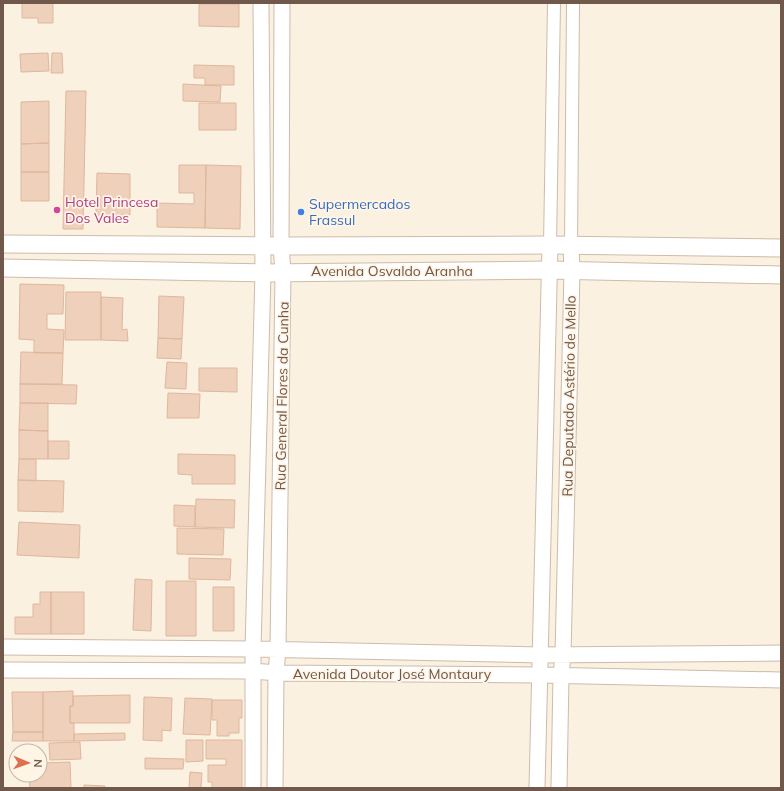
<svg xmlns="http://www.w3.org/2000/svg" width="784" height="791" font-family="Mulish,sans-serif">
<style>
.building{fill:#eed0bb;stroke:#dfb79c}
.lines{fill:none;stroke-linecap:round;stroke-linejoin:round}
.minor-casing{stroke:#cdbbac;stroke-width:14}
.tertiary-casing{stroke:#cdbbac;stroke-width:17}
.secondary-casing{stroke:#cfbba9;stroke-width:19}
.minor{stroke:#fff;stroke-width:12}
.tertiary{stroke:#fff;stroke-width:15}
.secondary{stroke:#fff;stroke-width:17}
.hotel-dot{fill:#d1479c;stroke:#fef5e7;stroke-width:1.5}
.shop-dot{fill:#3f7fe0;stroke:#fef5e7;stroke-width:1.5}
.labels{text-anchor:middle;stroke-width:3.5;stroke-linejoin:round;paint-order:stroke}
.hotel-label{font-size:14px;fill:#b23c85;stroke:#fef5e7;text-anchor:start}
.shop-label{font-size:14px;fill:#366cbe;stroke:#fef5e7;text-anchor:start}
.street-label{font-size:14px;fill:#70584a;stroke:#fef5e7}
</style>
<rect width="100%" height="100%" fill="#faf1e1"/>
<!-- building -->
<path class="building" d="M22,3H53V23H38V18H22Z
M199,4H239V27L199,26Z
M48,53L49,71L21,72L20,54Z
M52,53H62L63,73H51Z
M194,65L234,66V85H205V78H194Z
M183,84L221,86L220,102L183,101Z
M66,91H86L83,229H63Z
M49,101V143L21,144V102Z
M199,103H236V130H199Z
M49,143V172H21V144Z
M179,165H206L205,228L157,227V203L194,204V193H179Z
M206,165L241,166L240,229L205,228Z
M21,172H49V201H21Z
M97,173L130,174V215H96Z
M20,284L64,285L63,314H47V329L64,330L63,353H34V340L19,339Z
M66,292H101V340H65Z
M159,296L184,297L182,339L158,338Z
M101,297L123,298L122,330L127,329L128,341L101,340Z
M158,338L182,339L181,359L157,358Z
M21,352L63,353L62,384H20Z
M167,362L187,363L186,389L165,388Z
M199,368H237V392L199,391Z
M20,384L77,385L76,404L20,403Z
M168,393L200,394L199,418H167Z
M20,403H48V431L19,430Z
M19,430L48,431V459H19Z
M48,441H69V459H48Z
M178,454L235,455V484H192V475L178,474Z
M19,459H36V481L18,480Z
M18,480L64,481L63,512L18,511Z
M196,499L235,500L234,528L195,527Z
M174,505L195,506V527L174,526Z
M19,522L80,525L79,558L17,555Z
M177,528L224,529L223,555L177,554Z
M189,558L231,559L230,580L189,579Z
M135,579L152,580L151,631L133,630Z
M166,581H196V636H166Z
M213,587H234V631H213Z
M40,592H51V634H15V617H33V604H40Z
M51,592H84V634H51Z
M73,691V706H70V723H74V741H43V692Z
M12,692H43V732H13Z
M130,695V723H70V706H73V696Z
M144,697L172,698L171,731L162,730V741L143,740Z
M185,698L212,699L210,735L183,734Z
M212,700H242V718H239V733H229V736H217V720H212Z
M13,732H43V741H12Z
M125,733V740L74,741V734Z
M186,740H203V761L186,762Z
M206,740H242V788H212V782H208V765H226V759H206Z
M80,742L81,759L50,760L49,743Z
M145,758L184,759L183,769H145Z
M70,762L71,788H30L29,775H40V763Z
M190,772L202,773L201,788H189Z
M84,785L105,786V788H84Z"/>
<g class="lines">
<!-- minor casing -->
<g class="minor-casing">
<path id="minor" d="M550,245L554,3
M571,246L573,3"/>
</g>
<!-- tertiary casing -->
<g class="tertiary-casing">
<path id="tertiary" d="M3,647L253,649L540,655L781,653
M3,670L253,671L276,673L539,675L781,680
M253,788V649L263,273L261,3
M275,788L276,673L278,649L283,272L281,246L282,3
M537,788L550,245
M559,788L561,676L563,655L572,271L571,246"/>
</g>
<!-- secondary casing -->
<g class="secondary-casing">
<path id="secondary" d="M3,244L281,246L550,245L781,248
M3,268L263,273L549,270L781,275"/>
</g>
<!-- minor -->
<use href="#minor" class="minor"/>
<!-- tertiary -->
<use href="#tertiary" class="tertiary"/>
<!-- secondary -->
<use href="#secondary" class="secondary"/>
</g>
<!-- markers -->
<circle class="hotel-dot" cx="57" cy="210" r="4"/>
<circle class="shop-dot" cx="301" cy="212" r="4"/>
<g class="labels">
<!-- hotel labels -->
<g class="hotel-label">
<text x="65" y="207">Hotel Princesa<tspan x="65" dy="16">Dos Vales</tspan></text>
</g>
<!-- shop labels -->
<g class="shop-label">
<text x="309" y="209">Supermercados<tspan x="309" dy="16">Frassul</tspan></text>
</g>
<!-- street labels -->
<g class="street-label">
<text x="392" y="276">Avenida Osvaldo Aranha</text>
<text transform="translate(282 396) rotate(-89)" y="5">Rua General Flores da Cunha</text>
<text transform="translate(569 396) rotate(-89)" y="5">Rua Deputado Astério de Mello</text>
<text x="392" y="679">Avenida Doutor José Montaury</text>
</g>
</g>
<!-- border -->
<rect width="784" height="791" fill="none" stroke="#70584a" stroke-width="8"/>
<!-- north arrow -->
<g transform="translate(28 763) rotate(92)"><circle r="19" fill="#fef5e7" stroke="#c5b6a8"/>
<path d="M0-3L7 15L0 10L-7 15Z" fill="#dd704e"/>
<text y="-6" font-size="11" font-weight="bold" text-anchor="middle" fill="#70584a">N</text>
</g>
</svg>
